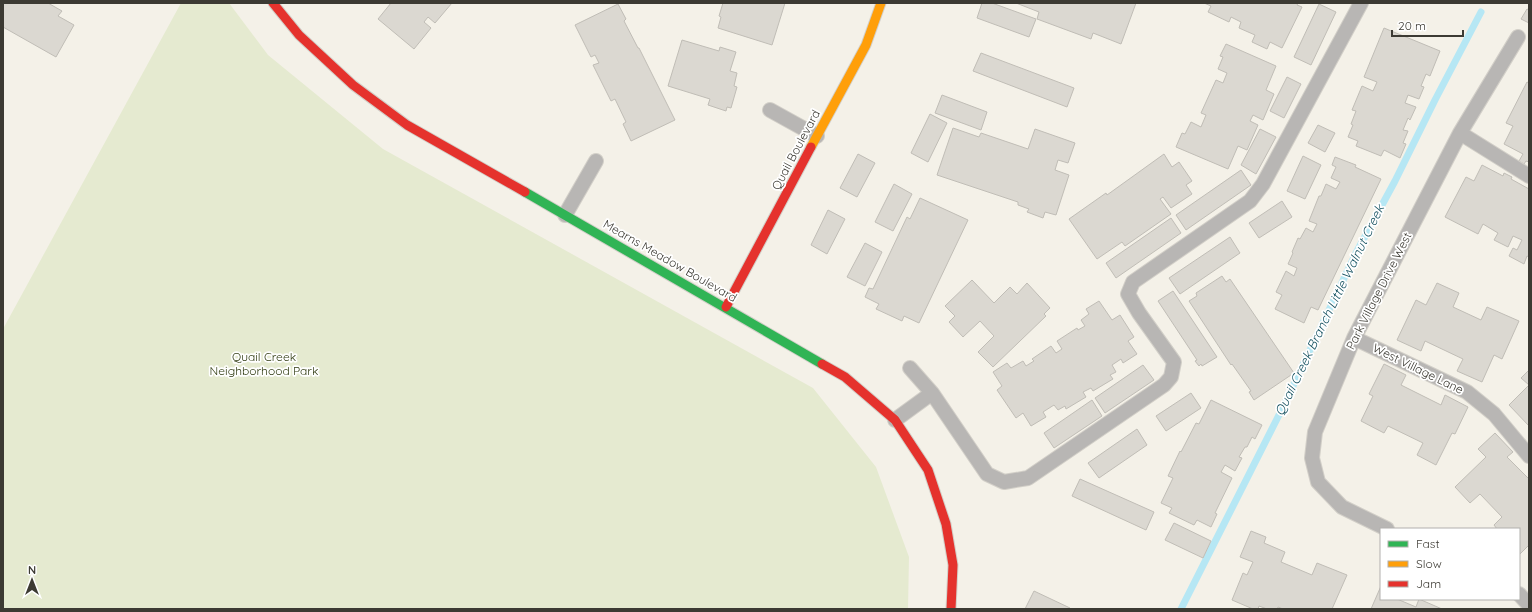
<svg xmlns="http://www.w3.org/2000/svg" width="1532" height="612" font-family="Quicksand,sans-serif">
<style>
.green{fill:#e5ead0}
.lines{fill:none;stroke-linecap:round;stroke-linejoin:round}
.stream{stroke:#b6e7f4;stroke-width:7}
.building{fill:#dbd8d1;stroke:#c0bdb6}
.lane-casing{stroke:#d2cfc8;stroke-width:16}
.fast-casing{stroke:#d2cfc8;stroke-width:11}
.slow-casing{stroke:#d2cfc8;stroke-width:11}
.jam-casing{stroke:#d2cfc8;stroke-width:11}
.lane{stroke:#b8b6b4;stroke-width:14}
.fast{stroke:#30b455;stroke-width:9}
.slow{stroke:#ff9f0a;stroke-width:9}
.jam{stroke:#e5322d;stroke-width:9}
.labels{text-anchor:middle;stroke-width:3.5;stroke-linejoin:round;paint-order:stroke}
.street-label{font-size:12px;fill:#3c3a33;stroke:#fff}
.park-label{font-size:12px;fill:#2f3a10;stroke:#fff}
.water-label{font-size:13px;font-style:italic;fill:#13505f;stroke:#fff}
</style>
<rect width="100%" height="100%" fill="#f4f1e8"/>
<!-- green -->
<path class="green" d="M181,3H229L268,55L383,149L813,388L876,467L909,557L908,609H3V329Z"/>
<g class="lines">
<!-- stream -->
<path class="stream" d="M1181,609L1283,407L1356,253L1395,181L1435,100L1481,12"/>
</g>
<!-- building -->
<path class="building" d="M3,3H48L62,11L58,16L74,25L56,57L3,27Z
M391,3H452L435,23L428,17L424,22L431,28L414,49L378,19Z
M723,3H785L772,45L718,28L721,17L719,16Z
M982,3H992L1036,19L1029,37L977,18Z
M1016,3H1136L1121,44L1093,33L1091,39L1037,19L1039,12Z
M1204,3H1298L1297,5L1302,7L1282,48L1270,42L1267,49L1252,42L1255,35L1239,28L1241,22L1231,17L1229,22L1208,12L1211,6Z
M618,4L626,19L624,21L638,48H639L675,120L631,141L623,124L626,122L615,99L611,101L593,65L599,63L595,55L591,57L575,25Z
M1319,4L1336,12L1311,65L1294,57Z
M1527,9L1529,10V23L1521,19Z
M1384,28L1440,51L1430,76L1426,74L1421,86L1424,87L1419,99L1408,95L1405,103L1416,107L1410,120L1408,118L1403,130L1408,131L1403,143L1406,144L1400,158L1384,150L1381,156L1356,146L1358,141L1348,137L1353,125L1351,124L1356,111L1352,110L1362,86L1373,91L1377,82L1364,77Z
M682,40L719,51L720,47L736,52L730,71L737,73L734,86L737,87L731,108L727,107L726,111L708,105L710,99L668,86Z
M1226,44L1276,66L1266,90L1274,94L1263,120L1253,115L1250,121L1258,125L1247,150L1238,146L1228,169L1176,147L1182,133L1185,134L1191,122L1201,127L1206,115L1201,113L1216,80L1223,83L1227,73L1218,69L1223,57L1220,56Z
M981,53L1074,88L1067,107L973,71Z
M1287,77L1301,84L1284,118L1270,111Z
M1527,82L1529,83V162L1526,161L1524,164L1519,161L1523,154L1504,144L1513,126L1506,123Z
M942,95L987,112L981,130L935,113Z
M930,114L947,123L928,162L911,153Z
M1318,125L1335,133L1325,152L1308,143Z
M953,128L979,137L981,133L1028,149L1035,129L1075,143L1068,163L1058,160L1055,170L1069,175L1056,215L1045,212L1043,218L1027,212L1029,209L1018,205V202L937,175Z
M1260,129L1276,137L1256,174L1241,165Z
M858,154L875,163L857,197L840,188Z
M1164,154L1172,167L1179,162L1192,181L1186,185L1192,194L1171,208L1163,197L1160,199L1171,214L1125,246L1122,242L1097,259L1069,219L1106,193L1107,195Z
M1303,156L1321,165L1305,199L1287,191Z
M1335,157L1356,165L1355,167L1381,179L1318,310L1311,307L1304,323L1275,309L1282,295L1276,292L1286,271L1294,276L1297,268L1288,264L1293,253L1292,252L1298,238L1300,239L1306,228L1313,232L1317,224L1309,221L1319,196H1321L1326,184L1336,189L1340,182L1331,178L1336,167L1332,165Z
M1482,165L1503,176L1504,173L1512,177L1511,179L1529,189V257L1527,256L1524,264L1509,256L1513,248L1517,250L1522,240L1513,236L1508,247L1494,240L1498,233L1483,224L1478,234L1445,217L1466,177L1474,181Z
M1241,170L1251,185L1186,230L1176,215Z
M894,184L912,194L893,231L875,222Z
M920,198L968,220L919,323L904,316L902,321L876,309L879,304L865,297L869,288L873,289L907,217L910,219Z
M1282,201L1292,217L1259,238L1249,223Z
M828,210L845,219L827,254L811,245Z
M1171,218L1181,233L1116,278L1106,263Z
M1230,237L1240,253L1180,294L1169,278Z
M865,243L882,252L865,286L847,277Z
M1222,276L1226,282L1230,279L1294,373L1254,400L1249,392L1251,391L1232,364L1231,365L1189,301L1197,296L1196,293Z
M972,280L994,303L1010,287L1017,294L1027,283L1050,308L1044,314L1046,316L993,367L978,352L994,336L980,321L963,337L949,322L955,316L945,306Z
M1437,283L1459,293L1453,307L1481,320L1487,307L1519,321L1502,359L1494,355L1482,382L1457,371L1463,359L1425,341L1421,351L1397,340L1416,300L1426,305Z
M1173,291L1217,357L1202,366L1201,364L1199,366L1195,361L1197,360L1158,301Z
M1099,301L1112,320L1120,315L1134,337L1128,341L1137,354L1123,363L1121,359L1112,365L1116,372L1110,375L1113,379L1093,391L1091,388L1083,392L1086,397L1066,409L1065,406L1058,410L1054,405L1043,412L1046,417L1031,426L1023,413L1016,418L997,390L1002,386L993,372L1007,363L1011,368L1023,361L1026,366L1034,361L1032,359L1051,346L1056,353L1062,349L1057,341L1077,328L1078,330L1085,326L1081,320L1089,314L1086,309Z
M1384,364L1406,375L1401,385L1441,405L1445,395L1468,407L1455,434L1452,433L1436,465L1417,455L1423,443L1388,426L1384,433L1361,421L1373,396L1369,394Z
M1143,365L1154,380L1105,413L1095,398Z
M1529,370V426L1509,405L1529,385L1521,378Z
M1191,393L1201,408L1166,431L1156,416Z
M1092,400L1102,416L1054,448L1044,433Z
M1211,400L1262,425L1255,439L1252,437L1247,447H1245L1239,457L1242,458L1235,471L1225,465L1221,472L1232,478L1215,513L1217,514L1211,527L1197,520L1194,525L1169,513L1172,508L1161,503L1173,478L1168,476L1180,451L1181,452L1196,423L1199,424Z
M1137,429L1147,445L1099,478L1088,463Z
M1495,433L1513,452L1507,457L1529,479V545L1519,555V529H1497L1494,525L1502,517L1480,494L1470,503L1455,487L1486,457L1478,449Z
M1080,479L1154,512L1146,530L1072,496Z
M1174,523L1211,541L1203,558L1165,540Z
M1251,531L1266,537L1264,543L1285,552L1281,562L1312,575L1317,563L1347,575L1332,609H1283L1278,607L1277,609H1267L1259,606L1258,609H1253L1232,600L1243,573L1247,575L1253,562L1240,557Z
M1381,586V599H1397L1416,607L1419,599L1442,609H1371Z
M1034,591L1070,608V609H1025Z"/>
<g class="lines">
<!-- lane casing -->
<g class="lane-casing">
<path id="lane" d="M770,110L817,136
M1460,133L1529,176
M565,215L596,161
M1354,338L1467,392L1494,414L1529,456
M910,368L932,393
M895,420L932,393L987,474L1004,482L1028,478L1164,385L1171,377L1174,362L1139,313L1128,294L1133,282L1250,201L1263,184L1361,3
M1387,529L1342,507L1318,482L1312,458L1315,432L1354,338L1460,133L1518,37
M1519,594L1529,605"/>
</g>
<!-- fast casing -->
<g class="fast-casing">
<path id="fast" d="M525,192L822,364"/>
</g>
<!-- slow casing -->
<g class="slow-casing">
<path id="slow" d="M811,147L866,45L881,3"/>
</g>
<!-- jam casing -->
<g class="jam-casing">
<path id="jam" d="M273,3L299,35L353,85L407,125L525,192
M726,307L811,147
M822,364L845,377L895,420L928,470L946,524L953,565L951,609"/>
</g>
<!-- lane -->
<use href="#lane" class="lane"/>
<!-- fast -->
<use href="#fast" class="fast"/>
<!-- slow -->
<use href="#slow" class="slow"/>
<!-- jam -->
<use href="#jam" class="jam"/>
</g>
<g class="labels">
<!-- street labels -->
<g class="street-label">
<text transform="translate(796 150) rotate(-62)" y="4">Quail Boulevard</text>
<text transform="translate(670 261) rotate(30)" y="4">Mearns Meadow Boulevard</text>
<text transform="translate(1379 291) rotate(-63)" y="4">Park Village Drive West</text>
<text transform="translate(1418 369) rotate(26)" y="4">West Village Lane</text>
</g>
<!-- park labels -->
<g class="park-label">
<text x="264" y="361">Quail Creek<tspan x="264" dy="14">Neighborhood Park</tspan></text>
</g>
<!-- water labels -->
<g class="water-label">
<text transform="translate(1329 310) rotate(-64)" y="5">Quail Creek Branch Little Walnut Creek</text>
</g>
</g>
<!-- border -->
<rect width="1532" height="612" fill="none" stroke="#3c3a33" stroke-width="8"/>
<!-- legend -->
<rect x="1380" y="528" width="140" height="72" fill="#ffffff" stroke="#b1b0ad"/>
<rect x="1388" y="541" width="20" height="6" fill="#30b455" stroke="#b1b0ad"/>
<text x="1416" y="548" font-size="12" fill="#3c3a33">Fast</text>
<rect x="1388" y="561" width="20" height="6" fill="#ff9f0a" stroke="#b1b0ad"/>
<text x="1416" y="568" font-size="12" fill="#3c3a33">Slow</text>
<rect x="1388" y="581" width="20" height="6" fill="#e5322d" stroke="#b1b0ad"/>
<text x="1416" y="588" font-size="12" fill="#3c3a33">Jam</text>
<!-- north arrow -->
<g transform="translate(32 580)" stroke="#ffffff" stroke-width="3" paint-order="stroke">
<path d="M0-3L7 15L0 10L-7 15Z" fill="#3c3a33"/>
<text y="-6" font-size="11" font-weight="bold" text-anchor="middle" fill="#3c3a33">N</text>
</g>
<!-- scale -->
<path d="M1392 30v6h71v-6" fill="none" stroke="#3c3a33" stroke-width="2"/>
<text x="1398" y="30" font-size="12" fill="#3c3a33" stroke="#ffffff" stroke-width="3" paint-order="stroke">20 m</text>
</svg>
